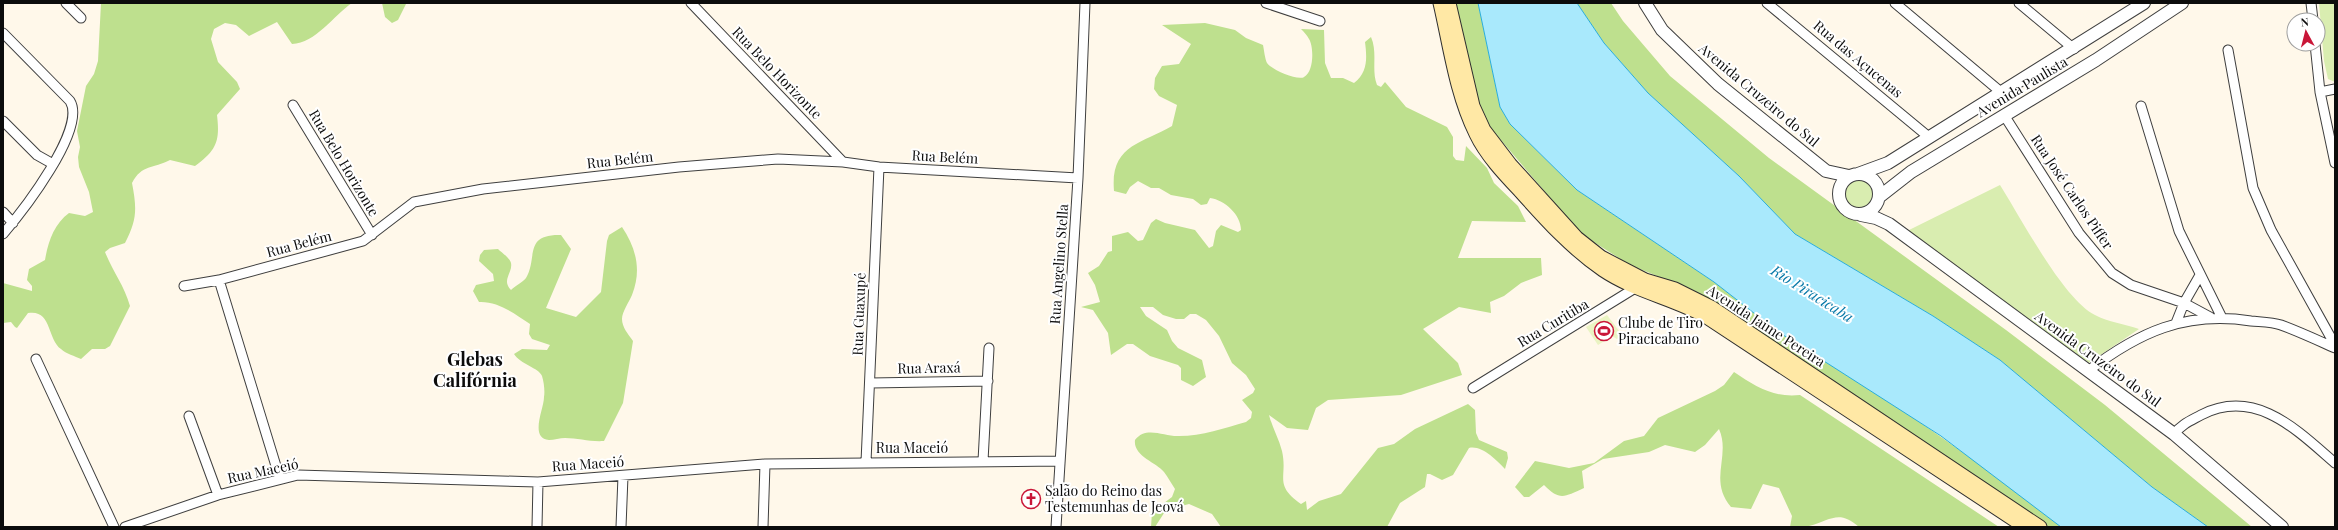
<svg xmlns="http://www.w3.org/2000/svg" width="2338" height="530" font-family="'Playfair Display',serif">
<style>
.green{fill:#d9edb0}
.forest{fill:#bee08e}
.pitch{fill:#eaf4c3}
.water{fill:#a9e9fc;stroke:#29addb}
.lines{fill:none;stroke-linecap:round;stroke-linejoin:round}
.minor-casing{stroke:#3f3f3f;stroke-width:11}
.tertiary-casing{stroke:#3f3f3f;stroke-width:14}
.secondary-casing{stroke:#2e2e2e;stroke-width:15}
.minor{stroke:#fff;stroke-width:9}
.tertiary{stroke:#fff;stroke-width:12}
.secondary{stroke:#ffe8a5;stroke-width:13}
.labels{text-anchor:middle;stroke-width:4;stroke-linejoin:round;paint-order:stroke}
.street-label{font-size:14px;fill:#0c0c0c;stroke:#fff}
.poi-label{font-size:14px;fill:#0c0c0c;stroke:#fff;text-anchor:start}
.water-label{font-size:15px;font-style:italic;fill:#097aa9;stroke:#fff}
.district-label{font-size:18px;font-weight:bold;fill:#0c0c0c;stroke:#fff}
</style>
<rect width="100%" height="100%" fill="#fff8ea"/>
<!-- green -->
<path class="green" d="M2319,3H2335V82L2328,79L2324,61Z
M1840 194a18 18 0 1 1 36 0a18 18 0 1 1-36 0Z
M2000,185C2021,218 2063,299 2095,315C2108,322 2125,324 2139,329L2087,364L1907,231Z"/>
<!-- forest -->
<path class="forest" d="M101,3H352C333,16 316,43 292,44L277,22L249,36L236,25L225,23L214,29L211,39L218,62L237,82L240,89L217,115C220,141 217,150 195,166L170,160C153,169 142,164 132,183C137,209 137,220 125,243L110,248L105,252C113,272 124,285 130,306L110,346L105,349H92L81,359C75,356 66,354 61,349C47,339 52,309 28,313L17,328L15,327L11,322L3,323V283L32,291V286L27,280L29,269L45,260C48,242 54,224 69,213L85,216L93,212L89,192L79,167L78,157L80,147L77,131L86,86L94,74L98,61Z
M382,3H410L406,4L398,20L392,23L385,17Z
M1454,3H1478L1500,107L1510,124L1577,190L1714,282L1777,331L1904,411L2002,480L2061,527H2046L1677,284L1630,265L1581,234L1488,125L1478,102Z
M1577,3H1611L1623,21L1670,76L1769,158L2006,330L2105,405L2252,527H2208L2152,487L2000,360L1933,316L1795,234L1739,176L1648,93L1604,43Z
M1205,23L1235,30L1246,38L1263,45C1264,50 1265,59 1267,63C1272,70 1298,81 1304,77C1314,72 1314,47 1309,39C1307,35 1304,32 1301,29L1324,30L1325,63L1331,78H1343L1354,83C1368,72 1367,58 1365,42L1371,37C1378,53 1371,70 1377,85L1381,87L1385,82L1406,107L1447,127L1453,137V156L1456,160L1464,161L1466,146L1487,168L1494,183L1518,206L1526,222L1472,221L1458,258H1541L1542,275L1521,283L1504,296L1490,302L1491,313L1459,307L1423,329L1458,363L1462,375L1401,395L1328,400L1316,408L1308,430L1287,428L1269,415C1272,427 1279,439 1282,451C1288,478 1273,484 1301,504L1306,501L1307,510L1319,501L1341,494L1378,448L1394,444L1415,429L1468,404L1475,410L1476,433L1479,440L1507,452L1508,458L1505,469C1496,460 1482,445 1469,448L1453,475L1442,480L1430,474H1427L1425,487L1400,503L1387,527H1221L1212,514L1189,504L1166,510L1155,527H1151L1152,512L1172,497L1175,489C1171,483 1168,477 1164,472C1156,462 1133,456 1135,440C1146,425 1165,437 1179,436C1202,436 1225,428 1246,422L1251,418L1252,412L1242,400L1253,393L1255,389L1246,375L1232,363L1219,336L1206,320L1196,314H1190L1184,319H1176L1163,315L1153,307H1140L1146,316L1167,330L1172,341L1178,348L1202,360L1206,377L1193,386L1181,380V368L1178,365L1150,356L1133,344H1127L1111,355L1108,333L1093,310L1081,307L1100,302L1095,285L1088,273L1099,266L1108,252L1112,251V236L1128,232L1138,241L1143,240L1151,223L1156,219L1165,223L1195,230L1209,248L1213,246L1216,231L1221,225L1238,232L1241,230C1241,215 1225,200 1210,198L1207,204L1201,205L1193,199L1171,195L1159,188H1151L1138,181L1130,187L1126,194L1114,191C1110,145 1141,144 1172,126L1177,105L1159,96L1154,89L1155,78L1162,66L1179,64L1191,44L1162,25Z
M622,227C636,248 642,270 632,295C629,302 622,312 622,319C622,327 628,334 633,341L623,403L604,441C590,442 578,438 565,438C560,438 554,440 549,440C529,438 544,409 544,397C545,392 544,382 542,376C539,368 520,364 514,354L522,349L547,350L550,345L532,339L529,334L530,324C515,314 498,301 479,302L473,291L476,285L494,281L493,274L479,261L480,255L484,250L498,249C502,253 510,258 511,263C513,273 501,280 511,290C515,286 523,282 526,278C538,258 523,234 561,235L571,249L546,308L576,317L601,292L607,241L609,235Z
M1734,372C1755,386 1773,398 1800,395L1999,527H1859C1839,509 1831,520 1809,526C1804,528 1796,527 1790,527L1792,516L1779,488L1763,484L1751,509L1731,507C1708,480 1731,456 1719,429L1705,445L1695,452L1665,445L1649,452L1603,459L1582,471L1584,488C1564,497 1560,501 1544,485L1529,497H1524L1515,487L1535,461L1569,468L1594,463L1624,441L1644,436L1658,418L1715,391L1724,385Z"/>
<!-- pitch -->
<path class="pitch" d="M1607,315L1622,335L1617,339L1612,336L1598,345L1586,327Z"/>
<!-- water -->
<path class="water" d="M1478,3H1577L1604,43L1648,93L1739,176L1795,234L1933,316L2000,360L2152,487L2208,527H2061L1941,436L1777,331L1714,282L1577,190L1510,124L1500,107Z"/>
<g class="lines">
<!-- minor casing -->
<g class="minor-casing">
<path id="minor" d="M66,3L81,18
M691,3L843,162
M1266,3L1320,21
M1767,3L1930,138
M1895,3L2002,93
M2019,3L2074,49
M2311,3L2313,20
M3,33L70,101C87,129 22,212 3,234
M2315,44L2320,92L2335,163
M2228,50L2253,188L2271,230L2335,345
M2320,92L2335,89
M293,105L372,235
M2141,106L2179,231L2222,318
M2004,115L2079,233L2112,273L2131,285L2184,303L2210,317
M3,121L37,155L53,164
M3,212L13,223
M219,280L280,479
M184,286L219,280L363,241L414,202L483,189L679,167L778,159L843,162L879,167L1078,178
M2176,323L2184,303L2200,275
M36,359L114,527
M2088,371C2139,332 2185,311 2251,321C2261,322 2272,322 2281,325C2300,332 2317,340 2335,348
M871,383L988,381
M1473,388L1640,285
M189,416L218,495
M2174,434C2182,424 2190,421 2201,415C2255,387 2297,430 2335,463
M983,461L989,348
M866,462L879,167
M125,527L218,495L298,475L538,482L765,464L1060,461
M537,527L538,482
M621,527L623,476
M763,527L765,464
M1056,527L1078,178L1085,3"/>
</g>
<!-- tertiary casing -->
<g class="tertiary-casing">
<path id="tertiary" d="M1645,3L1662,30L1718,84L1826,171L1849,176
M1839 194a20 20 0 1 1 40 0a20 20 0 1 1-40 0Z
M1858,174L1888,163L2144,3
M1879,197L1911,172L2096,60L2182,3
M1861,215L1876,218L1889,224L2174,434L2282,527"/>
</g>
<!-- secondary casing -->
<g class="secondary-casing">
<path id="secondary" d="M1440,3C1450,46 1456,94 1476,134C1486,155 1504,174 1520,191C1546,220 1571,248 1603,270C1634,291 1672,298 1705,316L2025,527
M1449,3L1473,106L1484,130L1510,164L1577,238L1601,257L1645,280L1675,289L1711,307L2040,527"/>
</g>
<!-- minor -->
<use href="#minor" class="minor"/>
<!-- tertiary -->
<use href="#tertiary" class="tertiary"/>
<!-- secondary -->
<use href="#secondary" class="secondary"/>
</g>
<!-- icons -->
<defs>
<g id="stadium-ring" transform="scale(1)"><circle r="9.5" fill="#fff" stroke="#c91638" stroke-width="1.5"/><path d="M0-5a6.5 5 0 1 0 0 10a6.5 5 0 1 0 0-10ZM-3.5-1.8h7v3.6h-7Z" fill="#c91638"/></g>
<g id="church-ring" transform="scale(1)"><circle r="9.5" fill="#fff" stroke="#c91638" stroke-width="1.5"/><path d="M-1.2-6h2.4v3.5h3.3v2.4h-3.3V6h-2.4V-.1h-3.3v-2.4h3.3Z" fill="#c91638"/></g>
</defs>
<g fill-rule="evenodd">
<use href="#stadium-ring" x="1604" y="331"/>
<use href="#church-ring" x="1031" y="499"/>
</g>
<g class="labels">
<!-- street labels -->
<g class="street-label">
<text transform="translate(1858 59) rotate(40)" y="5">Rua das Açucenas</text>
<text transform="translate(777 73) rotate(46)" y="5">Rua Belo Horizonte</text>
<text transform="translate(2022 87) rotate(-31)" y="5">Avenida Paulista</text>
<text transform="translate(1759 95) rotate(40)" y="5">Avenida Cruzeiro do Sul</text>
<text transform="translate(945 157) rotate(3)" y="5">Rua Belém</text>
<text transform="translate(620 160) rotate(-6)" y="5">Rua Belém</text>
<text transform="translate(344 163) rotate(59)" y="5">Rua Belo Horizonte</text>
<text transform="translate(2072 192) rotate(56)" y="5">Rua José Carlos Piffer</text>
<text transform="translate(299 244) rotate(-15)" y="5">Rua Belém</text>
<text transform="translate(1059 264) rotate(-86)" y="5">Rua Angelino Stella</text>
<text transform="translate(859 314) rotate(-88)" y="5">Rua Guaxupé</text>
<text transform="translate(1553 323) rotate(-31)" y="5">Rua Curitiba</text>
<text transform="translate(1766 326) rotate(33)" y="5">Avenida Jaime Pereira</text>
<text transform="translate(2098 359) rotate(36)" y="5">Avenida Cruzeiro do Sul</text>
<text transform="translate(929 368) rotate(-1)" y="5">Rua Araxá</text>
<text x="912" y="453">Rua Maceió</text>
<text transform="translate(588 464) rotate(-4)" y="5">Rua Maceió</text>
<text transform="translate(263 471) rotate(-12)" y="5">Rua Maceió</text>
</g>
<!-- poi labels -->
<g class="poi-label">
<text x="1618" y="328">Clube de Tiro<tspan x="1618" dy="16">Piracicabano</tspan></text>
<text x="1045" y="496">Salão do Reino das<tspan x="1045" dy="16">Testemunhas de Jeová</tspan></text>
</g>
<!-- water labels -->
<g class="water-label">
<text transform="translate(1812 294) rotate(32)" y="5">Rio Piracicaba</text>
</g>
<!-- district labels -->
<g class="district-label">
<text x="475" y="366">Glebas<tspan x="475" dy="21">Califórnia</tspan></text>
</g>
</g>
<!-- border -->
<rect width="2338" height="530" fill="none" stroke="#0c0c0c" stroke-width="8"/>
<!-- north arrow -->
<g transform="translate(2306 32) rotate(353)"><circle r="19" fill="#ffffff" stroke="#9e9e9e"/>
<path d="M0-3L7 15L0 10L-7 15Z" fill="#c91638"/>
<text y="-6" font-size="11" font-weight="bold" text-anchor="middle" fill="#0c0c0c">N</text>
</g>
</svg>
